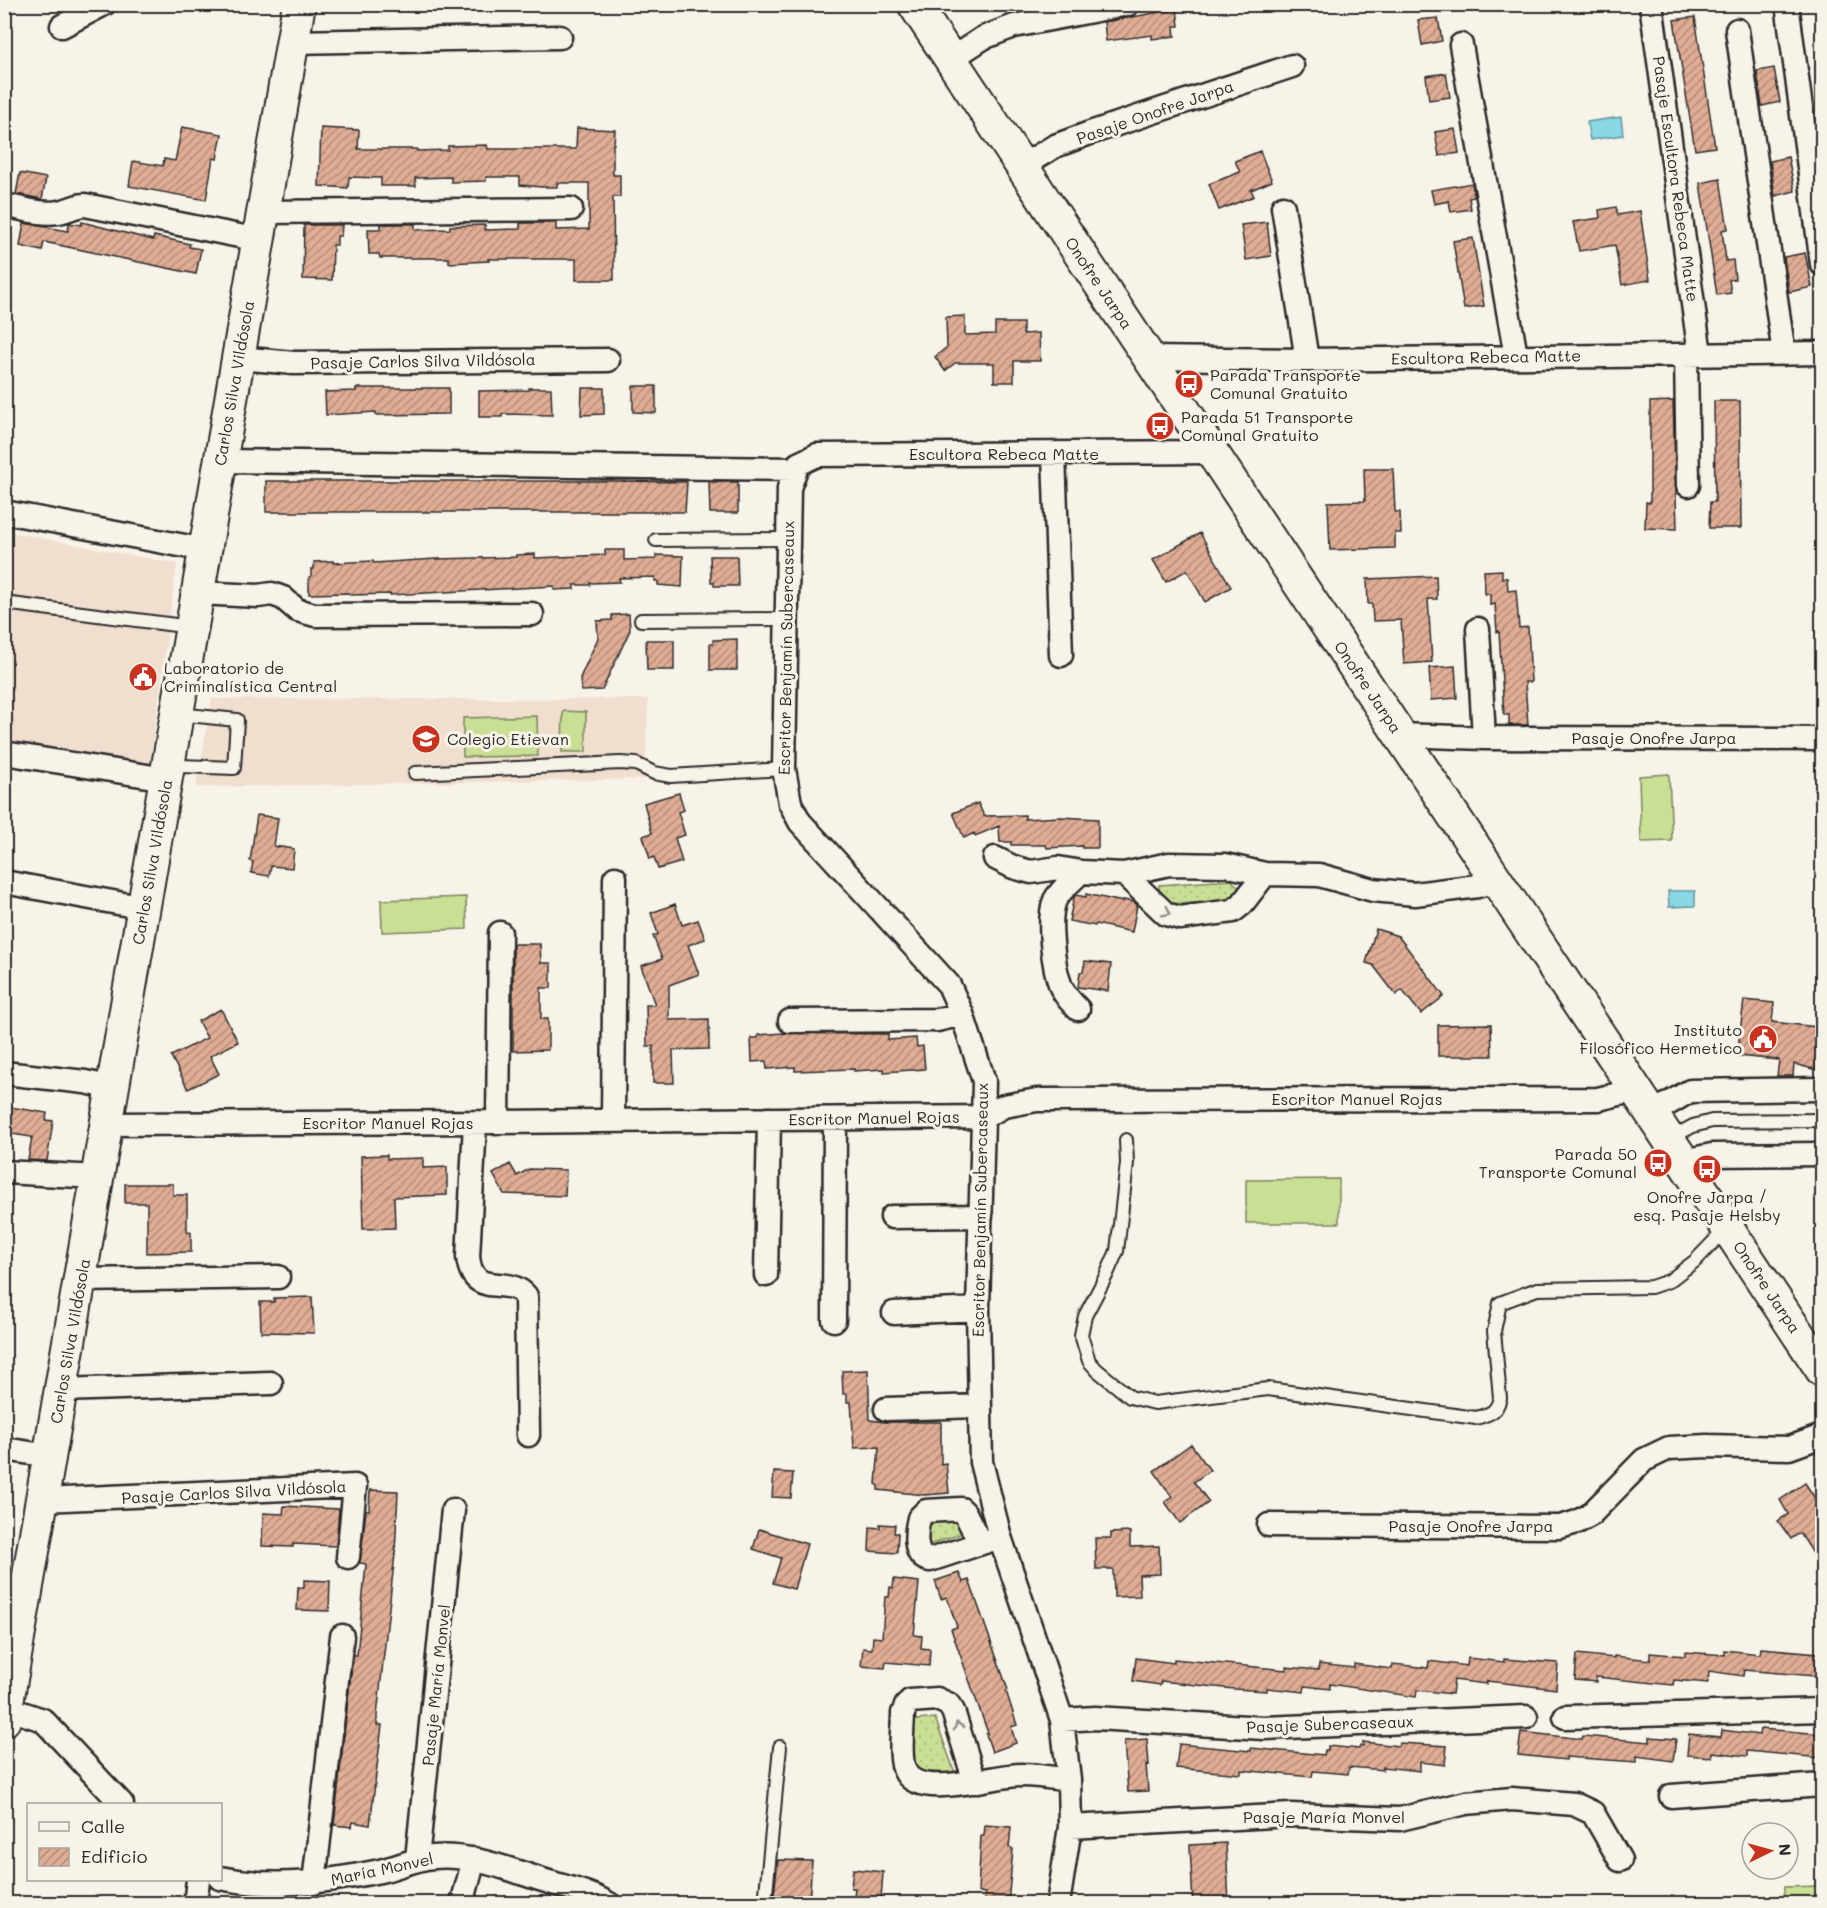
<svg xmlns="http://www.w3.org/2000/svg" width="1827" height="1908" font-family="Mali,sans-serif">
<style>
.built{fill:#f0decf}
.grass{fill:url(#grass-dots);stroke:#7a8560;stroke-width:1.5}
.garden{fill:#c9df94;stroke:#7a8560;stroke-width:1.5}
.water{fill:#88d8e5;stroke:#63939b;stroke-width:1.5}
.building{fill:url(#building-hatch);stroke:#2b2b2b;stroke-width:1.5}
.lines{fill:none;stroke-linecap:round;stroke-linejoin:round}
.lane-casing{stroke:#2b2b2b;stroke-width:16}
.street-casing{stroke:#2b2b2b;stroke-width:27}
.secondary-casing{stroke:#2b2b2b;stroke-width:36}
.lane{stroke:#f7f3e8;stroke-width:12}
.street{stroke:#f7f3e8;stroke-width:22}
.secondary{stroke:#f7f3e8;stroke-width:32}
.oneway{stroke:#918f8a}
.labels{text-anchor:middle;stroke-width:6;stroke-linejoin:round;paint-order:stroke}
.street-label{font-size:16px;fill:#2b2b2b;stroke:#f7f3e8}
.poi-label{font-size:16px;fill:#2b2b2b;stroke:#f7f3e8;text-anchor:start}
</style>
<defs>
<pattern id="grass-dots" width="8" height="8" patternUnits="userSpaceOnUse" patternTransform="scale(1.5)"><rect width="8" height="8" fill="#c9df94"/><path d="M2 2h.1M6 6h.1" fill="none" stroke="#adc080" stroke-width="1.8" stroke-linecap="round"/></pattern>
<pattern id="building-hatch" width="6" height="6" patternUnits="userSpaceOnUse" patternTransform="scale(1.5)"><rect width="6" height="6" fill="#e0ac94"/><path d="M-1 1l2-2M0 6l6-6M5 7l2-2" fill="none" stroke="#b68c79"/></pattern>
</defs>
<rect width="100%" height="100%" fill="#f7f3e8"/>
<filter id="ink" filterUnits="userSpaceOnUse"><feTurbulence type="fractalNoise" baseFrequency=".0167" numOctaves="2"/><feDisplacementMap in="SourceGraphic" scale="12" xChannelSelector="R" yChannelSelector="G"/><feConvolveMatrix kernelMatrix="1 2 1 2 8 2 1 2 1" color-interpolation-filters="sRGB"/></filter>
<g filter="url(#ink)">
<!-- built -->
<path class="built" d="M4,531L177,564L149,770L5,744Z
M212,699H648L645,779L196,787Z"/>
<!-- grass -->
<path class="grass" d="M1231,880L1240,888L1229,901L1160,905L1159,885Z
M960,1520L963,1533L929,1545V1522Z
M935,1718L955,1773L904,1771L908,1721Z"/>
<!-- garden -->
<path class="garden" d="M563,711L586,712V752H562Z
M537,716L538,756L463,757V718Z
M1669,774L1672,841L1641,842L1639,776Z
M466,897L467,929L382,932L381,900Z
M1339,1179V1223H1246V1180Z
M1822,1886V1903H1784V1887Z"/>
<!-- water -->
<path class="water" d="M1621,117L1623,135L1590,140L1587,122Z
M1668,891H1695V906L1669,907Z"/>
<!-- building -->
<path class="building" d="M1177,9L1179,26H1174L1175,36L1152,39V35L1106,41L1104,22Z
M1695,17L1715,147L1695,150L1674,20Z
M1438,18L1442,41L1422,45L1418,20Z
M1774,68L1780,102L1762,106L1757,71Z
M1446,73L1450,97L1429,100L1426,76Z
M182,127L222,134L217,159L213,158L206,200L129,186L133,161L163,166L164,159L175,161Z
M321,128L359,130L358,149H417V151L448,150V146L487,145L488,149H576L577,128L615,130L614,144H613V175H620V197H613L614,280H576V259H488L489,261L449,263V258H380L379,254H369L368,229H381V224H415V230L450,229V226L485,225V230L520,229V223H556V230L589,229V183H557V187H542L520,185V177H486V181L451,182V177L415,178L416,186H381V178L349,177L348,188L319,186Z
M1455,129L1459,153L1439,156L1435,132Z
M1260,151L1272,181L1251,190L1254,196L1219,210L1209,184L1240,172L1235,161Z
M1788,157L1795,191L1775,196L1770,161Z
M20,173L46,178L42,199L16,194Z
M1720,179L1728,229L1722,230L1726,261L1733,260L1735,279L1729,280L1731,293L1717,295L1700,183Z
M1472,183L1474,197L1469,198L1471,209L1451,212L1449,201L1434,204L1431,190Z
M1616,207L1618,215L1640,211L1650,280L1622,285L1615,245L1579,251L1573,222L1600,218L1599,210Z
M82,222L153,240L154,236L190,244L189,247L201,249L196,274L44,242L42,251L20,246L24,223L68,231L69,223L81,225Z
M1267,222L1271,256L1246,260L1241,225Z
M304,225H342L341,236H337V245H333L332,280L303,279Z
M1473,238L1484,306L1464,309L1453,241Z
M1805,253L1812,287L1789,292L1784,257Z
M965,316V335L995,334V323H1023V334L1039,333L1040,361H1014V382H994V363H955L945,371L935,357L947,347L946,317Z
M633,386H656V413L633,412Z
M356,388H449V414L376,415V412L326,415L325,392L356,391Z
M529,388H551L552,415L502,414V417H479V391L529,390Z
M582,388H604V414L581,415Z
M1673,401L1677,529L1645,528L1646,502L1650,503V402Z
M1714,401H1740L1741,528H1709L1710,502H1715Z
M1364,469H1393L1395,512H1400L1401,533H1395V548L1330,550L1328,502L1365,501Z
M266,481H615L687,482L685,512H266Z
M709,482H738V513H710Z
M1200,533L1231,587L1205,602L1187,570L1166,582L1153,560Z
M605,550H624V560L656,559V555L683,556L682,587L658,585V581H655V577L619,578L620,582L590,583V585H574V589L554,590V586L390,595V594L350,595L349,593L309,594V577H311V569H314V562L333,561V563L373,561L374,563L436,559L516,557V555L535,554V558L605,555Z
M710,556H737L738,586H714V582H711Z
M1502,570V578H1507L1508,591L1516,590L1519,628L1528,627L1531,682H1525L1528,725H1509V715H1504L1499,631L1497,632L1495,604L1490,605V594H1485L1484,571Z
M1436,576L1437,599H1428L1432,662L1404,664L1401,620L1373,621L1372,604H1368L1367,579Z
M629,614L630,630L602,690L581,691L580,678L598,638L597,621L612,620V615Z
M737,639V670H710V644H713V640Z
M646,640H674V670H647Z
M1455,666L1457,698L1431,700L1429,668Z
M679,793L684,810L678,812L685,835L675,838L682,862L658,869L654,857L650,859L643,836L652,833L644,803Z
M978,803L984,816L1025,815V819L1060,817L1098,819V848H1082V846L1047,848L1046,845H1011V842H1000L999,826L975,836L974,833L964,838L953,813Z
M257,815L278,818L274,846L294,849L292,868L271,866L269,876L251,873L253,862L250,861Z
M1086,894L1123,902V900L1134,902L1137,905L1132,932L1096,924L1095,926L1069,921L1074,897L1076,895L1086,897Z
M675,904L682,925L698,920L705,939L688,945L699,974L669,985V1020L709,1019V1049L673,1050L674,1083H653V1046H647L646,1005H655L641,966L662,959L653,936L658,934L651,913Z
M1376,929L1398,936L1444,996L1421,1014L1402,990L1396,995L1373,965L1366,963Z
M513,944H540L541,963H551V988H541V1019H548V1050L513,1051Z
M1085,961L1111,964L1108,991L1078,987L1080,972H1083Z
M1744,1000L1774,1003L1772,1022L1817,1027L1816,1036L1821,1037L1817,1070L1794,1064L1793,1076H1777L1779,1060L1737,1056Z
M221,1009L238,1042L210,1056L219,1074L188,1089L171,1056L207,1038L198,1021Z
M1491,1024L1492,1056H1438V1025Z
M784,1033L888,1034V1040L916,1038L917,1047L923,1046L925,1069L884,1072V1069L854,1071V1069L795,1071V1067L767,1069L766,1061L752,1062L751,1038H758V1035Z
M10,1107L47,1113L46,1120L53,1121L47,1161L28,1160L32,1137L6,1133Z
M387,1155V1159L423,1158V1168L447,1167V1195L394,1197L395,1228L363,1229L361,1156Z
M510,1164L517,1176L529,1169L566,1170L565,1196L504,1194L493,1174Z
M125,1184H173V1195H187V1232H191V1252L147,1253V1203H125Z
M312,1297L314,1333L261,1332L260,1302H274V1298Z
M868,1370L870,1420L886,1422H941V1464L946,1463L949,1493L925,1495L878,1490V1485L876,1484L879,1447L854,1448L851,1402H847V1394H843L842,1371Z
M1191,1444L1210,1470L1194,1482L1209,1502L1180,1523L1165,1502L1172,1497L1154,1471Z
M774,1472L793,1473L791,1498L772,1497Z
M1805,1483L1822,1509V1567L1800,1533L1791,1539L1778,1521L1788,1514L1780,1500Z
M370,1490L398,1491L395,1554L377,1716V1725H382L370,1825L353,1822L352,1827L334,1825L353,1655H357L366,1564L360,1563L366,1510H369Z
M284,1506L339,1509L336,1546L293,1544V1547L262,1546L263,1513L283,1514Z
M880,1524L895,1525L894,1533H898L897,1553L869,1551L870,1527L880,1528Z
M759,1529L807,1544L794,1589L773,1583L781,1558L753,1549Z
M1130,1532V1547L1159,1546L1160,1574L1139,1575L1140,1596L1114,1597L1113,1569H1096L1095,1538H1111V1533Z
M959,1573L963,1582L969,1580L1008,1690L1006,1691L1017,1725L1011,1727L1016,1743L992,1752L986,1734L988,1733L951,1629L957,1627L947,1597L941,1599L935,1581Z
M894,1579L919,1582L914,1635L922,1636L921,1648L930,1649L929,1666L886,1662L885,1668L861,1666L863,1648L872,1649L873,1637L882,1638L885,1597H889L890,1587L893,1588Z
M304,1580L330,1581L329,1611L297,1610L298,1587L304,1588Z
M1761,1648L1818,1653L1815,1676L1744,1670L1743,1676L1709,1671L1708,1683L1674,1680L1673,1685L1596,1677V1682L1575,1680L1577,1654L1614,1658V1656L1650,1660V1653L1685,1656V1652L1725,1655V1650L1760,1654Z
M1136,1658L1174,1663V1659L1286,1670V1667L1318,1670L1319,1664L1354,1668V1664L1392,1669L1393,1664L1428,1668L1429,1661L1467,1666L1468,1658L1504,1662V1659L1558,1663L1556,1689L1487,1681L1486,1684L1454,1680L1452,1694L1417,1690L1416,1697L1330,1684V1689L1305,1686L1304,1692L1267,1688V1691L1234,1689L1161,1681L1160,1685L1133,1681Z
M1761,1729L1822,1734L1821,1758L1747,1751V1756L1712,1752V1757L1687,1755L1689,1734L1721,1737L1722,1730L1760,1735Z
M1521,1732L1582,1739L1583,1736L1650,1742V1737L1676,1739L1673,1761L1637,1756V1762L1566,1757V1760L1518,1755Z
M1147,1739L1149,1765L1146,1764L1148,1791L1128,1792L1124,1741Z
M1363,1742L1399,1746L1400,1743L1447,1746L1445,1765L1420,1762V1771L1383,1767V1770L1349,1767L1348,1774L1313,1771L1312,1777L1241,1770V1774L1176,1768L1179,1744L1251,1751V1748L1324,1755L1325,1750H1328V1746L1359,1749L1360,1746H1363Z
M985,1825L1011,1827L1009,1848L1013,1849L1008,1904H984L985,1893L978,1892L981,1836H984Z
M1226,1843L1229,1904H1193L1190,1845Z
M778,1860L812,1861L809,1904H773Z
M853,1869L883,1872L881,1900L854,1898L855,1888H851Z"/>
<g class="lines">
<!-- lane casing -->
<g class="lane-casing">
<path id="lane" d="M656,540L786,539
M4,603L191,627
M641,620L786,619
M415,773L620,763L636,764L654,773L671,776L784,769
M172,774L181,766L234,768L237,720L178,714
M1669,1139L1693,1126L1712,1121L1822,1120
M1126,1140L1127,1163L1117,1251L1106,1276L1085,1316L1081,1335L1089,1361L1097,1370L1130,1397L1155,1403L1268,1389L1476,1418C1490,1414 1496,1413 1500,1398L1494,1331L1500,1303L1537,1289L1651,1287L1669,1281L1695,1261L1726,1229
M765,1904L780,1747"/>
</g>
<!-- street casing -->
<g class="street-casing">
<path id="street" d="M1651,4L1700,354
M1787,4L1822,264
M62,26L104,4
M1737,30L1784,354
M293,42L560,37
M1461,45L1516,356
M951,59L983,38L1014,26L1128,4
M1022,166L1055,146L1090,133L1292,66
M4,205C21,208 40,215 58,212C68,211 75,205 85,205L259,240
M1283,207L1307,360
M264,212L571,209
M1686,355L1688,485
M239,358L294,363L608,360
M1150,358L1307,360L1822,353
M1054,454L1061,655
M221,461L796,469
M4,512L206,550
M198,593L258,596L272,594L283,598L297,610L315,615L532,614
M1478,629L1484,738
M1400,735L1484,738L1822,739
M4,753L166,779
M995,858L1013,867L1031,872L1058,868L1081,872L1124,874L1169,864L1225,865L1265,874L1319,875L1373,890L1415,894L1478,886L1497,880
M1124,874L1166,914L1180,918L1233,911L1242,904L1265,874
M4,882L145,908
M1078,1009C1071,1002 1065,996 1061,987C1053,967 1047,919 1055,900C1060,890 1073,880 1081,872
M790,1021L937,1020L962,1014
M4,1073L85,1082L114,1088
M1652,1113L1690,1091L1822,1089
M613,1121L615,878
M498,1122L500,933
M475,1123L468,1257C473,1301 507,1273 526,1296L528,1435
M107,1124L498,1122L984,1117L1004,1106L1037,1100L1598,1099L1636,1090
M1683,1161L1712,1155L1822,1154
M4,1172L98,1177
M892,1217L981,1216
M766,1275L769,1119
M81,1280L278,1277
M894,1313L978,1309
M834,1320L835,1119
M61,1390L271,1383
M886,1409L979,1406
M4,1449L50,1456
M42,1500L355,1486L348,1557
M1269,1525L1560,1527L1577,1522L1590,1515L1644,1460L1669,1448L1707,1446L1789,1448L1822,1436
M980,1543L965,1513L961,1509L926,1511L919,1518C916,1530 912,1558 930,1560L1000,1537
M7,1708L43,1720L122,1804
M1565,1717L1822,1710
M1062,1720L1095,1718L1264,1728L1526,1717
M975,1782L953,1711L948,1704L937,1699L910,1701L906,1706L903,1713C903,1728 898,1760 906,1773C922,1800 996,1774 1022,1775C1038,1775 1053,1778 1069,1780
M1671,1796L1822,1785
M1070,1827L1291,1815L1400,1819L1466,1803L1512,1799L1574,1804L1593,1813L1620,1860
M417,1859L453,1510
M220,1878C275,1889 326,1882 380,1871C398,1867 414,1859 433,1857C472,1853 512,1871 549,1882C569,1888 591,1893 609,1904
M314,1883L342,1636
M195,1904L198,1880
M462,1904L474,1859
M1058,1904L1070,1827L1069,1780L1062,1720L1000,1537L981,1462L978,1309L984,1081L962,1014L949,985L800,822L790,803L784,769L789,488L798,464L817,455L1212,452"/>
</g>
<!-- secondary casing -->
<g class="secondary-casing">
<path id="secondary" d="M914,4L1822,1370
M4,1720L299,4"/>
</g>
<!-- lane -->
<use href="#lane" class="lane"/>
<!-- street -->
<use href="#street" class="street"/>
<!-- secondary -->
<use href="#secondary" class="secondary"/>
</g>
<!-- one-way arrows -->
<defs><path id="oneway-chevron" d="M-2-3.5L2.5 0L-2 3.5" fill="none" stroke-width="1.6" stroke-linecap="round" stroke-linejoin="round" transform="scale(1.5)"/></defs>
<g class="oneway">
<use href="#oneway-chevron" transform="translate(1167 912) rotate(27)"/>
<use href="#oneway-chevron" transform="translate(958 1726) rotate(-108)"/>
</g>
</g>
<!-- icons -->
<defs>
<g id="bus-disc" transform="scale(1.5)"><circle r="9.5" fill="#c8321e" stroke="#f7f3e8"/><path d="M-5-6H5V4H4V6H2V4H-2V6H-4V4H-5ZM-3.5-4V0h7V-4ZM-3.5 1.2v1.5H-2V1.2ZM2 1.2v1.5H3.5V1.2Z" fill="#fff"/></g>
<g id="civic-disc" transform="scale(1.5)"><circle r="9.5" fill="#c8321e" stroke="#f7f3e8"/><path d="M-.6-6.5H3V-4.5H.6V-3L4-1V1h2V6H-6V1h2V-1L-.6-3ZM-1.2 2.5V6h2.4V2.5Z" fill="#fff"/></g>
<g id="school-disc" transform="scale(1.5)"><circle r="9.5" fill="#c8321e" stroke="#f7f3e8"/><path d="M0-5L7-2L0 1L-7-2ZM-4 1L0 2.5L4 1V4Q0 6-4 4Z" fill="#fff"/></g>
</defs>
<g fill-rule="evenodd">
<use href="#bus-disc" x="1189" y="384"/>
<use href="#bus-disc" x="1160" y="426"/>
<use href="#civic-disc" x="143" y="677"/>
<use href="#school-disc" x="426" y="739"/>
<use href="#civic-disc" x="1763" y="1039"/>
<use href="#bus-disc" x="1658" y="1163"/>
<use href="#bus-disc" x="1707" y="1169"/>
</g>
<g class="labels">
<!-- street labels -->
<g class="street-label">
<text transform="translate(1155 112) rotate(-19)" y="6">Pasaje Onofre Jarpa</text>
<text transform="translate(1676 179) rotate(82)" y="6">Pasaje Escultora Rebeca Matte</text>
<text transform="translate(1099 283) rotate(56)" y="6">Onofre Jarpa</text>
<text transform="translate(1486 357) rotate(-1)" y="6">Escultora Rebeca Matte</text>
<text transform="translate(423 361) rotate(-1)" y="6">Pasaje Carlos Silva Vildósola</text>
<text transform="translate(234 383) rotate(-80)" y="6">Carlos Silva Vildósola</text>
<text x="1004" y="460">Escultora Rebeca Matte</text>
<text transform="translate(786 648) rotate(-89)" y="6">Escritor Benjamín Subercaseaux</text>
<text transform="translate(1368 687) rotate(56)" y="6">Onofre Jarpa</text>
<text x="1654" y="744">Pasaje Onofre Jarpa</text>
<text transform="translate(152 862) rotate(-80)" y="6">Carlos Silva Vildósola</text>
<text x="1357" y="1105">Escritor Manuel Rojas</text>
<text transform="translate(874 1118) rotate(-1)" y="6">Escritor Manuel Rojas</text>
<text x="388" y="1129">Escritor Manuel Rojas</text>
<text transform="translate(980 1210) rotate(-89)" y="6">Escritor Benjamín Subercaseaux</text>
<text transform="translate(1767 1287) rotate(56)" y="6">Onofre Jarpa</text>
<text transform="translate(70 1341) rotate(-80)" y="6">Carlos Silva Vildósola</text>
<text transform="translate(234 1492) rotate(-3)" y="6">Pasaje Carlos Silva Vildósola</text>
<text x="1471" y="1532">Pasaje Onofre Jarpa</text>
<text transform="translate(436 1685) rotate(-84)" y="6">Pasaje María Monvel</text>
<text transform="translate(1330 1724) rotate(-2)" y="6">Pasaje Subercaseaux</text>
<text x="1324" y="1823">Pasaje María Monvel</text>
<text transform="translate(382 1869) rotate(-12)" y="6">María Monvel</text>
</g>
<!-- poi labels -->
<g class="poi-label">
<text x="1210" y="381">Parada Transporte<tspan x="1210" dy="18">Comunal Gratuito</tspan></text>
<text x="1181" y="423">Parada 51 Transporte<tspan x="1181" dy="18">Comunal Gratuito</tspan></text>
<text x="164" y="674">Laboratorio de<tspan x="164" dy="18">Criminalística Central</tspan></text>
<text x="447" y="745">Colegio Etievan</text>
<text x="1742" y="1036" text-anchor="end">Instituto<tspan x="1742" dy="18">Filosófico Hermetico</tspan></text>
<text x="1637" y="1160" text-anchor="end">Parada 50<tspan x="1637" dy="18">Transporte Comunal</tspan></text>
<text x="1707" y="1203" text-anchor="middle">Onofre Jarpa /<tspan x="1707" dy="18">esq. Pasaje Helsby</tspan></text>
</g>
</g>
<!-- margin -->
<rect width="1827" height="1908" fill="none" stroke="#f7f3e8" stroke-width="24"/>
<rect x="12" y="12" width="1803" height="1884" fill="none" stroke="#2b2b2b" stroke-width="2" filter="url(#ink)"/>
<!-- legend -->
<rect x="27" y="1803" width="195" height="78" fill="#f7f3e8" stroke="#a5a39c" stroke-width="1.5"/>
<rect x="39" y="1822" width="30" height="9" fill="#f7f3e8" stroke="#a5a39c" stroke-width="1.5"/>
<text x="81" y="1833" font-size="18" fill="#2b2b2b">Calle</text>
<rect x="39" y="1848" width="30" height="18" fill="url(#building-hatch)" stroke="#a5a39c" stroke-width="1.5"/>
<text x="81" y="1863" font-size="18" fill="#2b2b2b">Edificio</text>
<!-- north arrow -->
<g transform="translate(1770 1851) rotate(85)"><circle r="28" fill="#f7f3e8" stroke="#a5a39c" stroke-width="1.5"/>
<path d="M0-4.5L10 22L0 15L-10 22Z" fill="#c8321e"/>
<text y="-9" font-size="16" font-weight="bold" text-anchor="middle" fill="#2b2b2b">N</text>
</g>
</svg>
